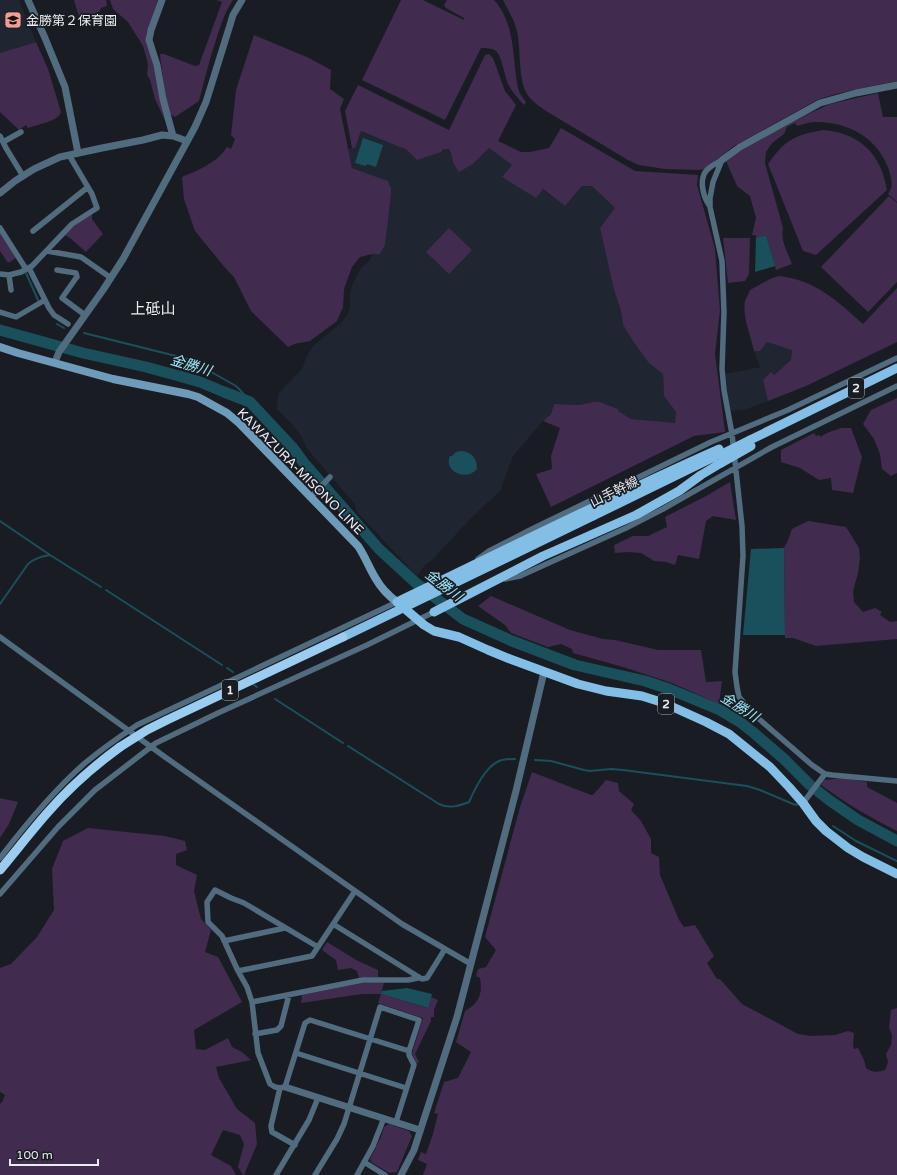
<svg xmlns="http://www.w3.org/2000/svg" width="897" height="1175" font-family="'Varela Round','Noto Sans JP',sans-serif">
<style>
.built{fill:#1f2631}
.green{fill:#412b4f}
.water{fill:#19505b}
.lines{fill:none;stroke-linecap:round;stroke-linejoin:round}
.stream{stroke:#19505b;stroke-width:2}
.river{stroke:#19505b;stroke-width:11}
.minor{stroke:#516c7f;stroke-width:5.5}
.tertiary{stroke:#516c7f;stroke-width:7}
.secondary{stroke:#6d9bb9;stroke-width:8}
.primary{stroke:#83bee6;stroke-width:9}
.trunk{stroke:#9acdef;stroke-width:9}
.primary-bridge{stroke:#83bee6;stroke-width:9}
.trunk-bridge{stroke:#9acdef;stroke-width:9}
.labels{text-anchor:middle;stroke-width:3.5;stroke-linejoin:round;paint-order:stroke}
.shield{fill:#191d23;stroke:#abadb2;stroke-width:1}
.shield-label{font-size:12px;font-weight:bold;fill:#e9ebf0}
.poi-label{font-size:13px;fill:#e9ebf0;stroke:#191d23;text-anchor:start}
.street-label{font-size:13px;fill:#e9ebf0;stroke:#191d23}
.water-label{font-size:14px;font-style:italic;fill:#9ee8f9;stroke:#191d23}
.quarter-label{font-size:15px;fill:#e9ebf0;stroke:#191d23}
</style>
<rect width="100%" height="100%" fill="#191d23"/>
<!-- built -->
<path class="built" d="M0,0H19L36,42L0,53Z
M361,131L397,146L406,149L417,159L443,149H449L451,153L453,164H473L489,148L512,165L502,178L542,189L565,206L582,186H593L615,208L600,228L614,290L621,311L623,325L633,341L648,362L663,374L664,396L676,412L675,423H667L630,419L618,411V409L600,402H593L579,405L554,404L551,414L543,421L513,456L500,491L471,518L432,560L424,566L417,576L357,512L354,503L314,457L306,447L301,436L291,423L277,409L278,394L302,369L307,356L313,346L341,323L347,315L350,308V295L352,285L361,268L370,260L372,254H380L385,245L391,196V188L388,181L352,168L348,149L355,147Z
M767,342L792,349L791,360L774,375L763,380L768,401L744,410L730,411L725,374L760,367L754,351L760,350Z"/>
<!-- green -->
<path class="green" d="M74,0H106L107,6L101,8L99,12L81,18L79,17Z
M110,0H157L158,1L146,35L147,40L156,72L167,125L155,99L150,80L147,75L148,64L143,46L128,22L113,9Z
M216,0H233C224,13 220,28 215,43C209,62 204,81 199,101L175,117L170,114L166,100L160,55L161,54H164L195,66L199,65L222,2Z
M401,0H423L464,20V18L446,8L444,5L447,0H494C516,24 512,59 518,88L520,94L526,102L524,105C518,98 512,92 508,84C505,76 501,55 496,51C492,48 486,48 481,48L445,120L362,80Z
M503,0H897V81L862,88L836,94L819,99L734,146L705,169L698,170L665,169L639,165L628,160L546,111C539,106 530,100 526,92C518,76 521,49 517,31C514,19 508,10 503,0Z
M254,35L309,58L331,70L330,89L344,99L340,109L352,168L388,181L391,188V196L385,245L380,254H372L360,257L352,267L344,289L343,307L337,321L310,341L294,344L288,347L251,311L234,277L227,270L195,231L184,199L182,177C197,171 218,162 227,147L231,149L235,139L231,135L236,90Z
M36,42L48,69L61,112C58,122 38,124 28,128L26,125L19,130L0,112V53Z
M489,54L493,58L505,91L516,105L498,141L521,152H530L549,148L561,128L635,171L698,175L697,185L715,249L720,310L715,354L725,432L694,436L551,507L536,474L552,469L551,456L560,428L543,421L551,414L554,404L579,405L593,402H600L618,409V411L631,419L675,423L676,412L664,396L663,374L648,362L633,341L623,325L621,311L614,290L600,228L615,208L592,186H582L565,206L543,189L536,198L502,177L512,165L489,148L473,164L459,172L453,163L451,153L449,149H443L441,152L417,160L406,149L397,146L361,131L355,148H352L345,111L358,85L449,130L485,55Z
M878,93L883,117H897V202L888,194C894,187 891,178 889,170C878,138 849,122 816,122C810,122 803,124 797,126L795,123L787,127L784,134L772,143L766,152L765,163L783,228C780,240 788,253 792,264L776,270L766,235L756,238V235H752L756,218L750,196L737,186L726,161L734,154L808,114L830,104Z
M823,130C860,133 881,154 887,190L816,255L803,251L768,164C785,140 794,135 823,130Z
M889,196L897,203V282L868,312L821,267Z
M92,214V219L103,234L100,237L86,252L70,238L65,235C73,226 81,220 92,214Z
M449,228L472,250L449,274L426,252Z
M0,233L16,258L8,263L0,251Z
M723,238H750L749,274L745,281L728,283Z
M779,276C816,280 837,301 863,324L897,288V342L806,386L768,401L763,380L771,372L774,375L791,360L792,350L767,342L760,351H754C751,336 742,317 745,301C746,298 749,294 750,290L770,279Z
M897,398V473L891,476L882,469L880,454L874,439L863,424L871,410Z
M841,428H851L862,457L853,493L832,490L831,478L819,480L800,468L781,462V450L814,433L816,436L819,435L821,437C826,432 834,431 841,428Z
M730,482L736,520L713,516L706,521L699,559L678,555L675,565L666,562L654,561L641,553L628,552L615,553L614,545L633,536H648L667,527L665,517L706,496Z
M808,521L846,527L859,548L860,558L858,573L853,591L854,602L863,612L875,608L882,612L880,615L890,622L897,621V639L816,646L793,638H785L784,548L788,540L792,529Z
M491,596L570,630L603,639L615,640L658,650H701L706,682L722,681L719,704L672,683L623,667L573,653L572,649L561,644L548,647L511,633L505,625L478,606Z
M532,772L591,795H593L606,780L618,783L619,791L634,804L631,810L641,821L651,839V853L659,857L660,875L679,920L684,927L695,925L714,956L707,963L717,979H720L742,1004L798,1034L811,1036L835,1035L848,1031L854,1033L853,1045L854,1049L858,1048L864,1060L866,1068C872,1073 878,1072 885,1070L888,1062L886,1054L891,1045L892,1035L889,1028L891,1010L897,1008V1175H423L427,1164L418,1160L421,1152L426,1154L433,1134L438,1114L434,1113L444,1082L458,1078L471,1052L456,1042L465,1011C479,1003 483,994 480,978L476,976L478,969L486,967L496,950L485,937L520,807Z
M844,778L867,782V787L897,803V831C869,817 847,804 821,785L824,780Z
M0,798L18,802L9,824L0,838Z
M88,828L165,836L185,841L187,850L176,854V865L197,875L194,891L201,919L211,930L205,952L218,957L242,1002L194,1030L196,1049L205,1050L228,1038L232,1047L242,1052L251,1060L216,1067L219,1078L237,1109L255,1123L257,1144L244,1175H243L238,1167L244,1144L240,1135L223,1130L211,1155L231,1166L236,1175H0V1104L2,1102L5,1095L0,1092V968L11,964L37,937L54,910L52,869L63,841Z
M327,942L358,961L378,970V977L359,978L357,971L351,968L338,970L336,960L322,950Z
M363,983H384L381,994L427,1008L431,997L438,1000L434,1010V1017H431V1021L416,1052L415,1054L419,1062L416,1064L412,1053L423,1018L378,1003L381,994H362L301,1003L302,995Z
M389,1124L409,1131L412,1136L397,1172L389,1173L371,1162L370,1159L381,1137L384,1127Z"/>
<!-- water -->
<path class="water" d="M363,138L383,145L376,167L367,164L366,166L355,163Z
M766,235L775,266L755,272L756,238Z
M461,451C472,452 477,458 477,469C466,482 443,471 450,456H452L456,452Z
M784,548L785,635H743L751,549Z
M407,988L432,994L428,1008L381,994L382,991Z"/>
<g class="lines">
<!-- stream -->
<path class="stream" d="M26,273L38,300
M57,324L64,328
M84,333L180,357L190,360L236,386L241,391L250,402
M0,521L50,555
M106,590L222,665
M0,604L28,564C35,558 42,556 50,555L101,587
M227,668L233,672
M251,683L257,687
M275,699L343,743
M348,746L439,804C449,809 459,806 469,802C475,789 485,767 499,761C504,759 510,759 515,759
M535,760L551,761L584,770L590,771L611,769L623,770L747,786L760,790L793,804L797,805
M833,826L856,841L897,861"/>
<!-- river -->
<path class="river" d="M0,330L83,353L146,367L179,376L200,382L224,392L250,402L293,448L304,463L379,549L416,583L463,619L512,641L575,665L645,681L669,689L720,710L740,722L754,733L784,759L810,785L829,800L858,820L897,841"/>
<!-- minor -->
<path class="minor" d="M0,136L6,148L23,176
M3,142L21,132
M722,160L713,182L710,198V207L722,261L724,312L722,369L724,390L732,434L742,526L743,556L735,672L737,687L739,697L747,706L759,719L812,765L825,774
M709,205C703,196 699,180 706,171C710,166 717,163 722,160
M0,228L26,269
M33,231L88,187
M47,251L81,257L111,278
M29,268L49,308L54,315L68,324
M57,270L76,273L77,277L76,278L62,298L85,315
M0,274L9,275L21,272L32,266L72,224L97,208L92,194L69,155
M9,275L11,290
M0,312L16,317L45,300
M311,497L330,477
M478,559L489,551L532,529L711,442L788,410L897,358
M505,579L520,576L626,528L663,509L772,447L897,386
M0,637L165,757L402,924L471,964
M803,803L825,774L832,775L897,781
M0,858C26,824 53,791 85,763C102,749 119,737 137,725L397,602
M0,894L58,827L95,790L156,743L218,713L367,645L434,612
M333,924L422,979L427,978L445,949
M224,941L285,928
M318,947L244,903L231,898L215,890L207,902L208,922L222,936L238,971L247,987L252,1002L258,1053L270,1084L275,1087L280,1088L285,1087L305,1023L310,1020L409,1051
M238,971L312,956L355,891
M252,1002L363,980H408L418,978
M255,1034L277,1030L281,1026L289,995
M296,1053L406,1088
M280,1088L271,1126L272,1132L295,1145
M364,1162L385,1175
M276,1175L309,1120L318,1098
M315,1175L337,1139L344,1124L380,1007L419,1020L409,1051V1055L414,1065L396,1122
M357,1175L373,1146L384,1118"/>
<!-- tertiary -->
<path class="tertiary" d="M28,0L45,38L65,87L78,153
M162,0L151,30L149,40L157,65L163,99L173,136
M722,160L740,147L820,103L856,93L897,85
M0,193L15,181L34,169L60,157L102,148L143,140L162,135L173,136L187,141
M55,362L59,352L103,290L123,259L195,127L206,102L230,25L233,15L242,0
M285,1087L420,1130
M401,1175L414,1150L457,1017L516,791L544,672"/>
<!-- secondary -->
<path class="secondary" d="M0,347L18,353L113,379L188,394L198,397L227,413L239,423L358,546C365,556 369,568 376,579C381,588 389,596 397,602"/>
<!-- primary -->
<path class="primary" d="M750,440L897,368
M719,449C610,497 504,551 397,602L424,625L434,631L459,637L488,650L510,659L578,684L606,691L642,696L664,703L706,722L729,734L770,767L789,787L803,803L816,821L826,831L848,848L863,857L897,874
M593,516L714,457
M434,612L543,556L636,515L679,491L701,475L721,463"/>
<!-- trunk -->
<path class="trunk" d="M0,870C16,851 32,830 49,811C70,787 94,766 120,747"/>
<!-- primary-bridge -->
<path class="primary-bridge" d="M720,455L750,440
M721,463L751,446
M343,637L593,516"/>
<!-- trunk-bridge -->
<path class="trunk-bridge" d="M120,747L147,730L167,720L343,637"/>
</g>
<!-- icons -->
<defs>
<g id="school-square" transform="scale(0.9)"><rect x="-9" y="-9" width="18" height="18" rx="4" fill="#f59c93" stroke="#191d23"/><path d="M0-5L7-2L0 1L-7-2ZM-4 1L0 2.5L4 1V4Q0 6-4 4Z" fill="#111"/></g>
</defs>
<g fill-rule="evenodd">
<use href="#school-square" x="13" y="20"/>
</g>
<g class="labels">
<!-- shield labels -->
<g class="shield">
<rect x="848" y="378" width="16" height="20" rx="3"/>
<rect x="222" y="680" width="16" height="20" rx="3"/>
<rect x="658" y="694" width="16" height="20" rx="3"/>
</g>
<g class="shield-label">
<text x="856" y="392">2</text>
<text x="230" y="694">1</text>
<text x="666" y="708">2</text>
</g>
<!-- poi labels -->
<g class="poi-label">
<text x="26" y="25">金勝第２保育園</text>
</g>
<!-- street labels -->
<g class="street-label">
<text transform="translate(301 471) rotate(45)" y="5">KAWAZURA-MISONO LINE</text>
<text transform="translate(614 491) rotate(-26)" y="5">山手幹線</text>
</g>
<!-- water labels -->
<g class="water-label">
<text transform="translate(191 365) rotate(17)" y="5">金勝川</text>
<text transform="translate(444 585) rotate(38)" y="5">金勝川</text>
<text transform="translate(740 707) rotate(32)" y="5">金勝川</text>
</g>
<!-- quarter labels -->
<g class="quarter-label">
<text x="153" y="314">上砥山</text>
</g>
</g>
<!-- scale -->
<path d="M10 1159v6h88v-6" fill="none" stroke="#e9ebf0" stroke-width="2"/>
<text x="16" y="1159" font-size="12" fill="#e9ebf0" stroke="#191d23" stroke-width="3" paint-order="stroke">100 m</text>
</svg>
